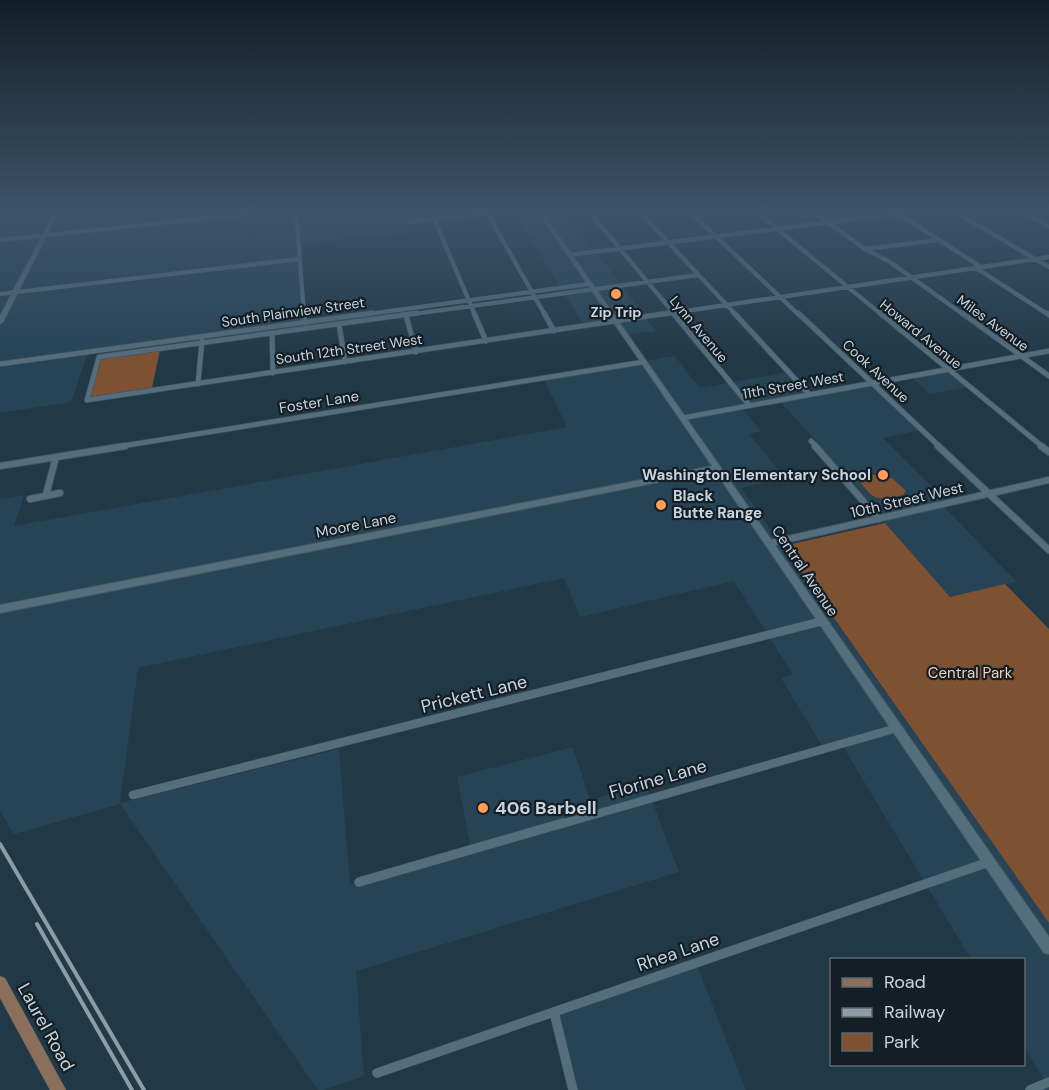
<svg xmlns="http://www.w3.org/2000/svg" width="1049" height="1090" font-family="'DM Sans',sans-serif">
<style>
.built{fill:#274457}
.green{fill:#7e5132}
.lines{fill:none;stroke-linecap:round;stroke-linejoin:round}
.street-far4-casing{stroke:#425662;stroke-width:4.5}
.street-far3-casing{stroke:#425662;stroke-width:6}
.street-far2-casing{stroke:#425662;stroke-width:8}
.street-far1-casing{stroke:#425662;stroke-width:9}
.street-casing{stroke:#425662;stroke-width:10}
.secondary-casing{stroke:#425662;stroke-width:2}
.primary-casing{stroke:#425662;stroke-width:1}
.street-far4{stroke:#556e7e;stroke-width:4}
.street-far3{stroke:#556e7e;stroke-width:4.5}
.street-far2{stroke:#556e7e;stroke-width:6}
.street-far1{stroke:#556e7e;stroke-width:8}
.street{stroke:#556e7e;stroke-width:9}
.secondary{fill:#556e7e;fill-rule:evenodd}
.primary{fill:#8b6f5b;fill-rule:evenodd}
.rail{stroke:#8c9ca8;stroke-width:4}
.poi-dot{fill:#fe9c58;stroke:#141e25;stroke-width:2}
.labels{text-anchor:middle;stroke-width:4.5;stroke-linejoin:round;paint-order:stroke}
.far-street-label{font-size:14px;fill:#c8d5df;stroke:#141e25}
.far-poi-label{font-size:14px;font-weight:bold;fill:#c8d5df;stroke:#141e25}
.street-label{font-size:15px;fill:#c8d5df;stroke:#141e25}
.poi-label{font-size:15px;font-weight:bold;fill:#c8d5df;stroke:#141e25;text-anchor:end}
.park-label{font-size:15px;fill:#f5d0b9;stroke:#141e25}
.near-street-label{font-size:18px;fill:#c8d5df;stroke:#141e25}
.near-poi-label{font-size:18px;font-weight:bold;fill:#c8d5df;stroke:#141e25;text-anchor:start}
</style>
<rect width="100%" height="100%" fill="#213847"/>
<!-- built -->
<path class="built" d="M0,209H403L411,232L299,244L305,323L88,352L71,402L0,413Z
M512,209H564L656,331L624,335L615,322L585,327Z
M675,356L699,388L789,372L809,394L871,383L921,430L883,438L948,503L942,505L1017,582L950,598L885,523L884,517L779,400L741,407L761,431L749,434L785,478L741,488L1049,923V1090H1030L1046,1083L1024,1047V960L971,959L842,745L824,749L781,678L793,675L734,581L580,617L564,578L138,668L120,803L339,749L350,885L471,849L457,777L573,747L590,800L646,785L679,872L356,971L364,1076L323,1090H318L120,804L14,834L0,811V499L24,495L14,526L567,427L543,378Z
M949,369L971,387L930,394L910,376Z
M696,963L746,1090H573L554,1012Z"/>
<!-- green -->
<path class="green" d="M160,350L152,388L89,397L101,359Z
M868,474L892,478L906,491L903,495C871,502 875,499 855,476Z
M885,523L950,597L1005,584L1049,629V923L783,546Z"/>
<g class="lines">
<!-- street-far4 casing -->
<g class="street-far4-casing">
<path id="street-far4" d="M296,209L304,315
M430,209L475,315
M485,209L545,315
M587,209L675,315
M637,209L736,315
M687,209L799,315
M753,209L882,315
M803,209L820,217L865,249L890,262L964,315
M891,209L981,267
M950,209L1049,267
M691,213L719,209
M408,222L524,209
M0,240L294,209
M866,249L938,240
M569,255L933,209
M976,268L1049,315
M0,294L300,259
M361,315L589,284
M406,315L698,275
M659,315L1049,257"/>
</g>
<!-- street-far3 casing -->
<g class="street-far3-casing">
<path id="street-far3" d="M304,313L305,323
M417,313L99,357L87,400L669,313
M474,313L486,341
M544,313L554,331
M673,313L749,405
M734,313L809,394
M798,313L940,447
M880,313L1043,447
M962,313L1049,376
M1047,313L1049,315
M406,315L416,352
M339,324L345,362
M272,333L273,373
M0,364L372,313
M198,384L202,340
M682,418L1049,351
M811,441L817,447
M116,447L643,362"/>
</g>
<!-- street-far2 casing -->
<g class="street-far2-casing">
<path id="street-far2" d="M815,446L879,519
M938,446L1049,550
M1041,446L1049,452
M0,466L125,446
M46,495L56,457
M30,499L60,493
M771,543L1049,480"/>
</g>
<!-- street-far1 casing -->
<g class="street-far1-casing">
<path id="street-far1" d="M133,795L823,621
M558,825L897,728"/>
</g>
<!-- street casing -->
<g class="street-casing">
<path id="street" d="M359,882L563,823
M554,1012L573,1090
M377,1073L989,862
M1030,1090L1049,1082"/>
</g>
<!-- secondary casing -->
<g class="secondary-casing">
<path id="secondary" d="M56,209H60L3,322L0,324V316Z
M536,209H540L1049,937V954L1044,953L715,471L0,613V605L712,466Z
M1014,209H1020L1049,225V228Z"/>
</g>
<!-- primary casing -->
<g class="primary-casing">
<path id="primary" d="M0,976L5,978L66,1090H50L0,998Z"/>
</g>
<!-- street-far4 -->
<use href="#street-far4" class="street-far4"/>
<!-- street-far3 -->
<use href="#street-far3" class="street-far3"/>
<!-- street-far2 -->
<use href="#street-far2" class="street-far2"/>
<!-- street-far1 -->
<use href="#street-far1" class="street-far1"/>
<!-- street -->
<use href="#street" class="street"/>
<!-- secondary -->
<use href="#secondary" class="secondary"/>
<!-- primary -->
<use href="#primary" class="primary"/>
<!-- rail -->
<path class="rail" d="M0,844L144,1090
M37,924L132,1090"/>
</g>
<!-- sky -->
<linearGradient id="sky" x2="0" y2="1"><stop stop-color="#121f27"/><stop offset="0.58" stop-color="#3d5369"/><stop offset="1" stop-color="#3d5369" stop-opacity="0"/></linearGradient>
<rect width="1049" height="362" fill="url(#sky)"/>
<!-- markers -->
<g class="poi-dot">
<circle cx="616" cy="294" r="6"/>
<circle cx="883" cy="475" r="6"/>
<circle cx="661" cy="505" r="6"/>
<circle cx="483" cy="808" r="6"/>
</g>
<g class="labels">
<!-- far-street labels -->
<g class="far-street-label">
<text transform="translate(293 312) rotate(-8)" y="5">South Plainview Street</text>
<text transform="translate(993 323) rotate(36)" y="5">Miles Avenue</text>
<text transform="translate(699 329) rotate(50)" y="5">Lynn Avenue</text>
<text transform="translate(921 334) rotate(39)" y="5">Howard Avenue</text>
<text transform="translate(349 349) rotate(-8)" y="5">South 12th Street West</text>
<text transform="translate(876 371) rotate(43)" y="5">Cook Avenue</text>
<text transform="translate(793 385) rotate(-10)" y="5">11th Street West</text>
</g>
<!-- far-poi labels -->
<g class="far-poi-label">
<text x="616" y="317">Zip Trip</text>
</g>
<!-- street labels -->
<g class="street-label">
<text transform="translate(319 402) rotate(-9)" y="5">Foster Lane</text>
<text transform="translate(907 500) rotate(-13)" y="5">10th Street West</text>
<text transform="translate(356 525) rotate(-11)" y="5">Moore Lane</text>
<text transform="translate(805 571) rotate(56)" y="5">Central Avenue</text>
</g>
<!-- poi labels -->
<g class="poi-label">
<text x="871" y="480">Washington Elementary School</text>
<text x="673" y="501" text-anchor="start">Black<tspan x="673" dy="17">Butte Range</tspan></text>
</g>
<!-- park labels -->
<g class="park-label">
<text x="970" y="678">Central Park</text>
</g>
<!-- near-street labels -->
<g class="near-street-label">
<text transform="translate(474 694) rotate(-14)" y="6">Prickett Lane</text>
<text transform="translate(658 779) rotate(-16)" y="6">Florine Lane</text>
<text transform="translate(678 952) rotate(-19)" y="6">Rhea Lane</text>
<text transform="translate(46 1027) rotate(61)" y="6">Laurel Road</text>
</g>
<!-- near-poi labels -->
<g class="near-poi-label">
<text x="495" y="814">406 Barbell</text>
</g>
</g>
<!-- legend -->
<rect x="830" y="958" width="195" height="108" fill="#141e25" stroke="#5c676f" stroke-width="1.5"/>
<rect x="842" y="978" width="30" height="9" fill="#8b6f5b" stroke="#5c676f" stroke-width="1.5"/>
<text x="884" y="988" font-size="18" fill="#c8d5df">Road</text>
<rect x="842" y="1008" width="30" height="9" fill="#8c9ca8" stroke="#5c676f" stroke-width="1.5"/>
<text x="884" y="1018" font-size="18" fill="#c8d5df">Railway</text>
<rect x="842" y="1033" width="30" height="18" fill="#7e5132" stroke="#5c676f" stroke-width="1.5"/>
<text x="884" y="1048" font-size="18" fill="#c8d5df">Park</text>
</svg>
